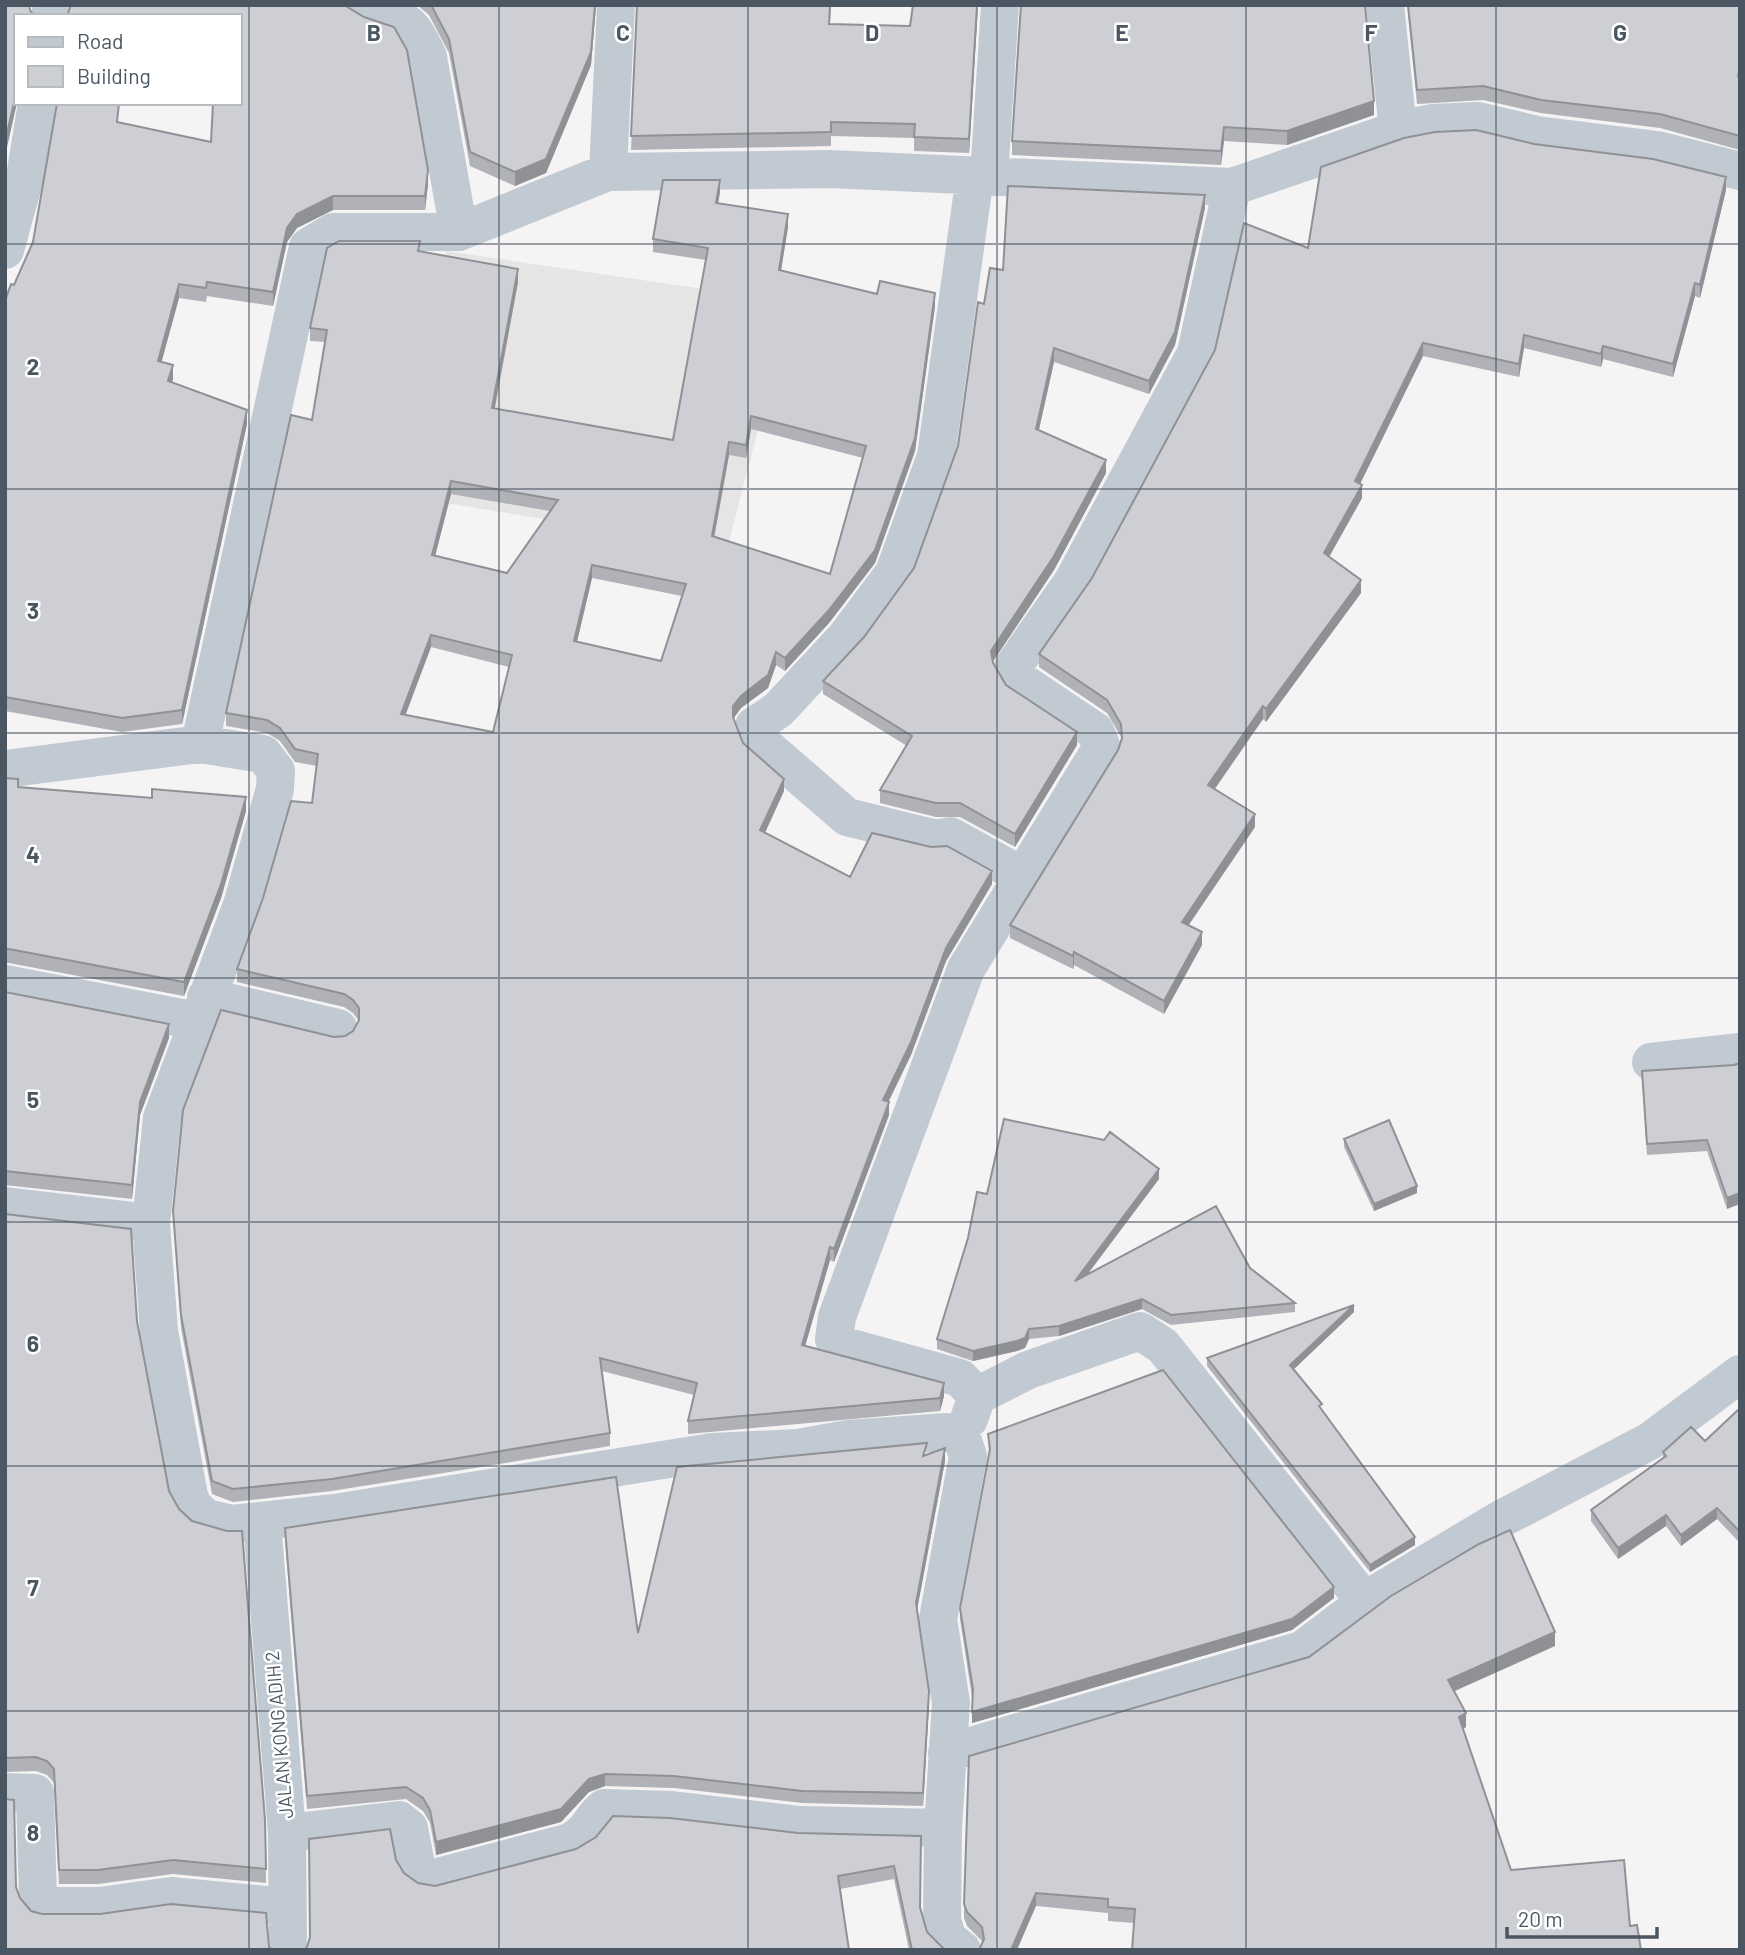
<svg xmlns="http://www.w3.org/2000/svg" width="1745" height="1955" font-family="Barlow,sans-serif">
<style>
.education{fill:#e6e4e5}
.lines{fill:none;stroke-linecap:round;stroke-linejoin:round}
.minor{stroke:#c1cad2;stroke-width:38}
.wall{fill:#b0b2b7;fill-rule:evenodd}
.shaded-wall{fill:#909195}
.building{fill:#cdcfd5;stroke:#909195;stroke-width:2;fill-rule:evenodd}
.grid{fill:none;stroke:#4a5661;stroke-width:2;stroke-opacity:0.55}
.labels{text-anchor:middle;stroke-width:5;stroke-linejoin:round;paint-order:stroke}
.street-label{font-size:19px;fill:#4a5661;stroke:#fff}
.grid-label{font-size:23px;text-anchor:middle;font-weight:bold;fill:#4a5661;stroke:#fff;stroke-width:5;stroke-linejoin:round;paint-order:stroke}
</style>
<rect width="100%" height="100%" fill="#f5f3f3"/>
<!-- education -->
<path class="education" d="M446,251L791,302L727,549L403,496Z"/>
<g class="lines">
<!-- minor -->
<path class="minor" d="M360,5C399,26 406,6 428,57L459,232
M1385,5L1398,130
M50,16L52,5
M608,172L616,5
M975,176L936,456L894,573L846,637L778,710L754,726L757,739L847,817L936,839L950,836L1021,875
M989,176L1000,5
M5,250L25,177L37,103
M200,744L308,247L333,232H459L608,172L829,169L1232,187L1398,130L1432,123L1478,121L1537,135L1657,150L1740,171
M5,769L200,744L263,754L276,771L275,789L242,905L162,1118L151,1223
M5,984L197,1021
M206,997L338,1028
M1651,1062L1740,1052
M5,1206L151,1223L159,1331L189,1496L194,1507L206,1518L232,1524L335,1513L712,1452L798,1448L848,1439L946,1432L962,1438L968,1456L938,1619L951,1703L943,1828L942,1921L948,1939L962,1950
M977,1396L960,1378L841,1345L834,1339L837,1317L966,969L1099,752L1101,745L1095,731L1019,680L1013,667L1073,581L1196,353L1232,187
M969,1419L977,1396L1028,1370L1140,1331L1163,1346L1366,1603
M262,1521L287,1833L288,1950
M947,1753L1302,1650L1379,1592L1501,1519L1650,1441L1740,1374
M5,1792L35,1793L38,1900L42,1906H100L171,1896L286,1907
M287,1833L399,1820L409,1828L417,1870L430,1879L570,1842C590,1831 589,1820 604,1808L672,1810L800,1825L943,1828"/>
</g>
<!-- wall -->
<path class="wall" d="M344,5L428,184L425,210H333L297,228L287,242L273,306L207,296L206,302L179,298L161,362L173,379L172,382L247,424L182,724L122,732L5,711V301L14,285L33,242L118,122L211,142Z
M417,5H596L591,65L546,173L515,186L470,166L449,53L429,15Z
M637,5H831L830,24L910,26L913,5H978L969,153L914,151V138L831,136V146L631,150Z
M1407,5H1740V150L1660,128L1541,113L1483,100L1417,104Z
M1374,115L1287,145L1224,141L1221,165L1012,155V141Z
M1726,190L1700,298L1695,296L1673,377L1603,359L1601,367L1524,348L1519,377L1423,356L1360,484L1362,498L1329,557L1361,593L1266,722L1263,719L1215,789L1255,827L1188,925L1202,945L1164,1014L1074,965L1073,969L1010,938V925L1118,750L1121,740V737L1107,713L1039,667V654L1092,578L1308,248Z
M720,192L718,203L788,227L781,270L877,294L935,306L915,451L875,563L829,623L785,671L776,665L768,688L741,708L733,719L743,743L784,791L765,833L850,877L992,884L946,961L911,1055L888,1102L889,1115L834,1262L830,1260L805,1346L944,1396L940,1411L688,1434V1421L694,1395L602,1371L610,1433V1446L332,1491L233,1502L212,1494L181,1328L173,1211L334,1037L345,1036L353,1031L359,1021L353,1013L344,1007L237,982V969L312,803L317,766L295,762L280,741L267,733L226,726V713L312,420L325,342L310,341V328L420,251L518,282L495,408L673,440L706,260L653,252V239ZM751,429L863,458L830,574L714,537L729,455L746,458ZM451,494L550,511L507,573L435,556ZM592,578L682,596L661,661L577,642ZM431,647L509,667L493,732L405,715Z
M1205,208L1175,345L1149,394L1054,362L1039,430L1106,473L1054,570L993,662L1006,685L1077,745L1015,847L960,817H936L880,803V790L907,746L823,694V681L864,637L914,568L958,446L984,304L1003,270Z
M5,778L18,787L246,811L221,898L184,996L9,963H5Z
M5,992L169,1038L140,1115L132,1199L5,1185Z
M1734,1065L1727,1209L1707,1151L1647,1155L1642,1071Z
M1344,1139L1417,1193L1374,1211L1344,1147Z
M1159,1179L1087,1274L1250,1268L1295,1303V1312L1171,1325L1142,1309L1059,1336L1029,1339L1025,1348L1017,1351L973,1361L937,1349V1339L987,1194Z
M5,1214L137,1321L169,1491L265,1820L266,1883L173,1874L98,1884H59L54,1783L47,1775L36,1771L5,1772Z
M1354,1312L1293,1369L1415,1545L1370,1572L1207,1366V1358Z
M1740,1408V1543L1717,1519L1681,1546L1666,1526L1618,1559L1591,1521V1510L1663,1458V1452L1705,1441Z
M988,1434L1334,1598L1292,1630L972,1723V1697L960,1619V1608L989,1454Z
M927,1455L945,1461L917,1610L929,1704L923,1806L802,1803L674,1788L605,1786L589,1792L561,1822L436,1855L430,1823L423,1811L406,1799L307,1809L285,1540V1528L638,1633Z
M1555,1646L1454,1691L1466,1727L1463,1729L1511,1870L1630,1926L1641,1950L1134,1923L1108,1921V1913L1036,1906L980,1949L982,1941L967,1926L964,1918V1904Z
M798,1833L921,1836L920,1908L927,1932L945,1950H909L894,1879L840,1889L304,1950L396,1860L404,1873L418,1883L435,1886Z"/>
<!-- shaded-wall -->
<path class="shaded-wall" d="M595,5H596L591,65L546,173L515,186V172Z
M977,5H978L969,153V139Z
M16,94V103H17L5,156V142Z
M1374,101V115L1287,145V131Z
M1224,127V141L1221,165V151Z
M428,170V184L425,210V196Z
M1726,177V190L1700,298V285Z
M720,180V192L716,216V203Z
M1205,195V208L1175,345L1149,394V381Z
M333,196V210L297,228L287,242L273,306V292L287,228L297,214Z
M788,214V227L779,283V270Z
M518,269V282L492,421V408Z
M1695,283V296L1673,377V364Z
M179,284V298L158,375V361Z
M935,293V306L915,451L875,563L829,623L785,671V658L829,610Z
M1524,335V348L1519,377V364Z
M1423,343V356L1355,494V481Z
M1603,346V359L1601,367V354Z
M1054,348V362L1036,442V429Z
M173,365V379L168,395V381Z
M247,410V424L182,724V710Z
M751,416V429L746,458V445Z
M729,442V455L712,549V536Z
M1106,460V473L1054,570L991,664V651Z
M451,481V494L432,568V555Z
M1362,485V498L1324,566V553Z
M592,565V578L574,654V641Z
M1361,580V593L1266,722V709Z
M431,635V647L401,727V714Z
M776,652V665L768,688L741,708L733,719V730V706Z
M1263,706V719L1208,798V785Z
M1077,732V745L1015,847V834Z
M784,779V791L760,843V830Z
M246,797V811L221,898L184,996V982Z
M1255,814V827L1182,935V922Z
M992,871V884L946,961L911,1055L883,1113V1100L946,948Z
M1202,932V945L1164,1014V1001Z
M1074,952V965L1073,969V956Z
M169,1024V1038L140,1115L132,1199V1185L140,1102Z
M889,1102V1115L834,1262V1249Z
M1159,1169V1179L1075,1291V1281Z
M1417,1186V1193L1374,1211V1204Z
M1740,1193V1204L1727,1209V1198Z
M830,1247V1260L802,1357V1345Z
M1142,1299V1309L1059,1336V1326Z
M1354,1305V1312L1290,1373V1365Z
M1029,1329V1339L1025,1348L1017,1351L973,1361V1351Z
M944,1383V1396L940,1411V1398Z
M945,1448V1461L916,1615V1603Z
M1717,1508V1519L1681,1546V1535Z
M1666,1515V1526L1618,1559V1548Z
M1415,1537V1545L1370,1572V1565Z
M1334,1587V1598L1292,1630L972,1723V1712Z
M1555,1632V1646L1448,1694V1680Z
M929,1691V1704L923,1806V1793Z
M1466,1713V1727L1459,1731V1717Z
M605,1774V1786L589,1792L561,1822L436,1855V1842Z
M1036,1893V1906L1017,1950H1011Z"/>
<!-- building -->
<path class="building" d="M5,5H29L30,10L34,16H16V94L5,142Z
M71,5H344L364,17L394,27L407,50L428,170L425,196H333L297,214L287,228L273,292L207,282L206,288L179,284L158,361L173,365L168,381L247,410L182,710L122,718L5,697V301L11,284L14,285L33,242L57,103H119L117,122L211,142L213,103H240V16H67Z
M431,5H595L591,52L546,159L515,172L470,152L449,39Z
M637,5H830L829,24L910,26L913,5H977L969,139L914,137L915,124L831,122V132L631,136Z
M1021,5H1365L1374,101L1287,131L1224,127L1221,151L1012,141Z
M1408,5H1740V69L1738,76L1740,77V136L1660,114L1541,100L1483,86L1417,90Z
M1476,130L1534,144L1653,159L1726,177L1700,285L1695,283L1673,364L1603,346L1601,354L1524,335L1519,364L1423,343L1355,481L1362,485L1324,553L1361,580L1266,709L1263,706L1208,785L1255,814L1182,922L1202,932L1164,1001L1074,952L1073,956L1010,925L1118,750L1122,738L1121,724L1107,700L1039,654L1092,578L1215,350L1244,223L1308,248L1321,167L1404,138L1435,132Z
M663,180H720L716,203L788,214L779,270L877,294L880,281L935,293L915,438L875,550L829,610L785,658L776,652L768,675L741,696L733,706V717L743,743L784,779L760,830L850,877L872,833L931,847L947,846L992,871L946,948L911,1042L883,1100L889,1102L834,1249L830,1247L802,1345L944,1383L940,1398L688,1421L697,1383L600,1358L610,1433L332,1479L233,1489L212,1481L181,1315L173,1211L183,1110L221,1010L334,1037L345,1036L353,1031L359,1020V1008L353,1000L344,994L237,969L263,898L291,801L312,803L318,754L295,749L280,728L267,720L226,713L291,415L312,420L327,330L310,328L327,248L339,241H420L418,251L518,269L492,408L673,440L708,248L653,239ZM751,416L866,446L830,574L712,536L729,442L746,445ZM451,481L558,500L507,573L432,555ZM592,565L686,584L661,661L574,641ZM431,635L512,655L493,732L401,714Z
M1008,186L1205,195L1175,332L1149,381L1054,348L1036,429L1106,460L1054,556L991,651L993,663L1006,685L1077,732L1015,834L960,803H936L880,790L912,736L823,681L864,637L914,568L958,446L978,302L984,304L990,268L1003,270Z
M5,778L18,779V787L152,798V789L246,797L221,884L184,982L9,949H5Z
M5,992L169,1024L140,1102L132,1185L5,1171Z
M1740,1063V1193L1727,1198L1707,1140L1647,1144L1642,1071L1734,1065Z
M1004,1119L1104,1140L1110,1132L1159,1169L1075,1281L1216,1206L1250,1268L1295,1303L1171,1315L1142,1299L1059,1326L1029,1329L1025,1338L1017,1341L973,1351L937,1339L968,1238L977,1192L987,1194Z
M1389,1120L1417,1186L1374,1204L1344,1139Z
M5,1214L131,1229L137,1321L169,1491L179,1509L192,1521L227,1531H242L265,1820L266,1869L173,1860L98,1870H59L54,1769L47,1761L36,1757L5,1758Z
M1354,1305L1290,1365L1322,1404L1319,1406L1415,1537L1370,1565L1207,1358Z
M1163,1370L1334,1587L1292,1619L972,1712L973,1689L960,1608L990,1449L988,1434Z
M1740,1408V1532L1717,1508L1681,1535L1666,1515L1618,1548L1591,1510L1666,1456L1663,1452L1691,1427L1705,1441Z
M927,1443L923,1456L945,1448L916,1603L929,1691L923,1793L802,1791L674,1776L605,1774L589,1779L561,1809L436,1842L430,1810L423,1798L406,1787L307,1796L285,1528L616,1477L638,1633L677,1467Z
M1510,1530L1555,1632L1448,1680L1466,1713L1459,1717L1511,1870L1624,1860L1630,1926L1637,1925L1641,1950H1132L1135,1909L1108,1907V1899L1036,1893L1011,1950H979L984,1939L982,1927L967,1912L964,1904L969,1756L1309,1657L1391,1596L1479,1544Z
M5,1799L14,1800L16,1887L20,1898L31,1911L42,1914H100L171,1904L266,1913L269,1947L272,1950H5Z
M613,1816L670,1818L798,1833L921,1836L920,1907L927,1932L945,1950H912L894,1866L838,1876L849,1950H304L307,1947L310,1937L309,1839L390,1829L396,1860L404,1873L418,1883L435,1886L576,1849L596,1837Z"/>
<!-- grid -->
<path class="grid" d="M249,5V1950M499,5V1950M748,5V1950M997,5V1950M1246,5V1950M1496,5V1950M5,244H1740M5,489H1740M5,733H1740M5,978H1740M5,1222H1740M5,1466H1740M5,1711H1740"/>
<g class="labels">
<!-- street labels -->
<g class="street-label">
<text transform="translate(279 1735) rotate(-95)" y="7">JALAN KONG ADIH 2</text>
</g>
</g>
<g class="grid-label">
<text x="374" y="41">B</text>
<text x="623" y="41">C</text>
<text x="872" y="41">D</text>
<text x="1122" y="41">E</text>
<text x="1371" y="41">F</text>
<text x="1620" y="41">G</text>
<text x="33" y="375">2</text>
<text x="33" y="619">3</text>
<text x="33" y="863">4</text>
<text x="33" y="1108">5</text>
<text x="33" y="1352">6</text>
<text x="33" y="1596">7</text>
<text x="33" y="1841">8</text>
</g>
<!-- border -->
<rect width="1745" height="1955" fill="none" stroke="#4a5661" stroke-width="14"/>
<!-- legend -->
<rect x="14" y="14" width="228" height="91" fill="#ffffff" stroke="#b7bbc0" stroke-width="2"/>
<rect x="28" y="37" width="35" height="10" fill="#c1cad2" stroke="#b7bbc0" stroke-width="2"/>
<text x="77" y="49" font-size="21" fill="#4a5661">Road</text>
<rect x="28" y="66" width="35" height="21" fill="#cdcfd5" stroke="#b7bbc0" stroke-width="2"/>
<text x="77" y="84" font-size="21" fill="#4a5661">Building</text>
<!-- scale -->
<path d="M1507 1927v10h150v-10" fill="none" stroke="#4a5661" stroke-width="3.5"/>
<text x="1518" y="1927" font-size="21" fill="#4a5661" stroke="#ffffff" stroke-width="5" paint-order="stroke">20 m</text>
</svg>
